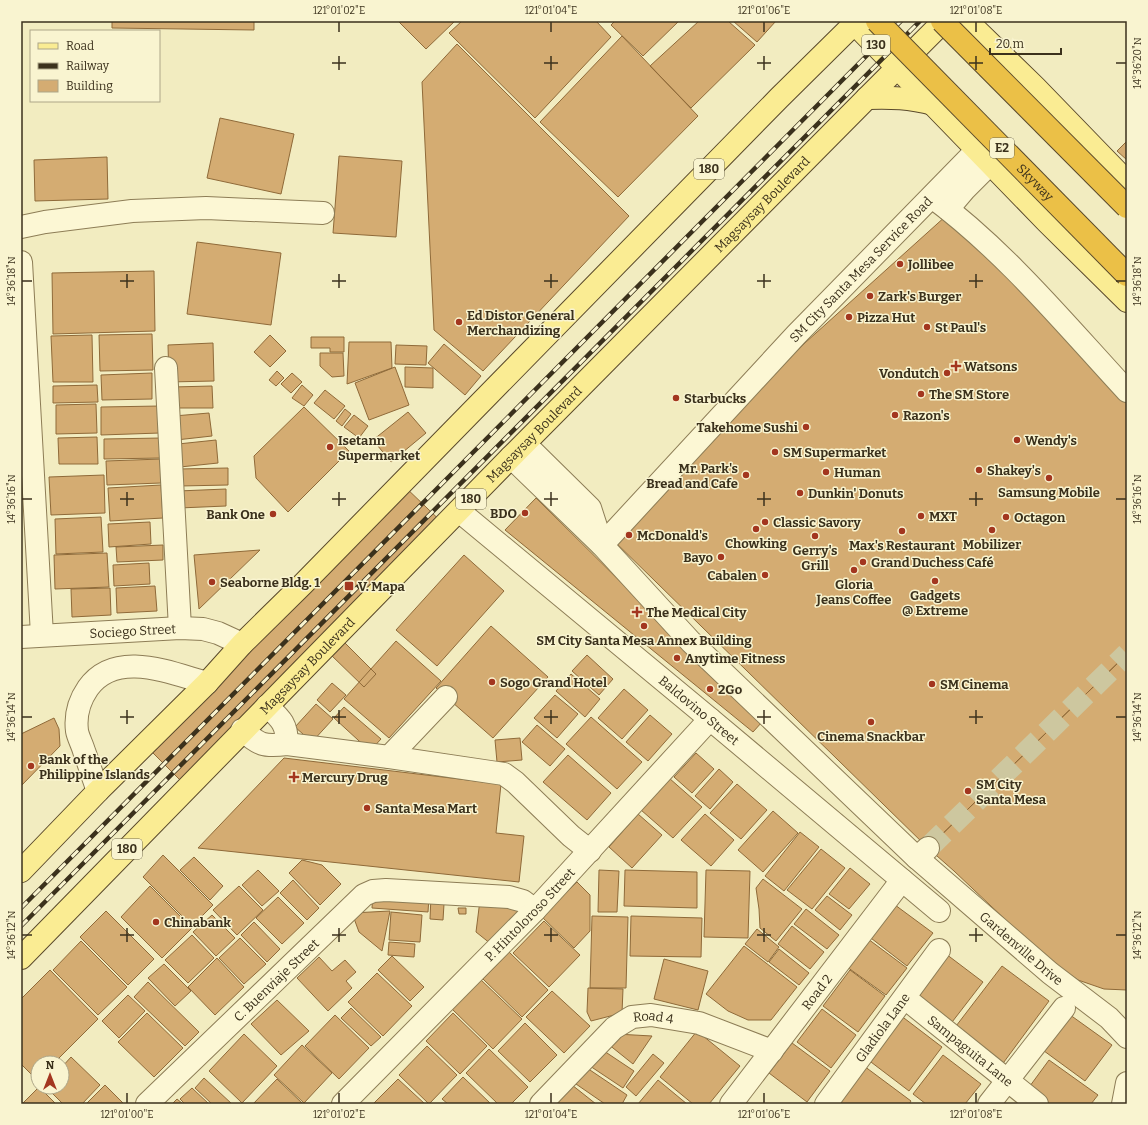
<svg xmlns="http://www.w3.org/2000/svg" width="1148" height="1125" font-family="Bitter,serif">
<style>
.building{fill:#d4ac72;stroke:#8f6a39}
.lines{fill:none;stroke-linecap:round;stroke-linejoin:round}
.minor-tunnel{stroke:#cdc79f;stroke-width:22;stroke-dasharray:22 11;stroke-linecap:butt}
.minor-casing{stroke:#8d7d56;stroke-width:24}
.major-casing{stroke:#5a492b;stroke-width:24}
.minor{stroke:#fcf7d4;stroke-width:22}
.major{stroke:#faec93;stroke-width:22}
.rail-casing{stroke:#3b311c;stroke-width:4.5}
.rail{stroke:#f9f4d0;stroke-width:3;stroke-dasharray:9;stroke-linecap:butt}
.highway-bridge-casing{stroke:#5a492b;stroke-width:24;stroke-linecap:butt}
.highway-bridge{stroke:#ebc047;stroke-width:22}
.ticks{fill:none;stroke:#3b311c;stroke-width:1.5}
.poi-dot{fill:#a3361f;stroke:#f9f4d0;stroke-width:1.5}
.labels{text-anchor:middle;stroke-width:3;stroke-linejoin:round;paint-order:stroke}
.shield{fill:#f9f4d0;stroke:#746c52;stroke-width:1}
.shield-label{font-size:12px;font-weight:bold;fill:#3b311c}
.street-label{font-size:13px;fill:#3b311c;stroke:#f9f4d0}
.poi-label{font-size:13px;font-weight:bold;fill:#3b311c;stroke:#f9f4d0;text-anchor:start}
.neatline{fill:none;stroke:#3b311c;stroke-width:1.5}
.ticks-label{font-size:10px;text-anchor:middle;fill:#3b311c}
</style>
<rect width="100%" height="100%" fill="#f2ecc0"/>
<!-- building -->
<path class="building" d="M112,21H254V30L112,28Z
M398,21H455L426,49Z
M462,21H596L611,37L535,118L449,33Z
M615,21H679L643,56L611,25Z
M699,21H728L755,45L691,108L650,66Z
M733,21H776L757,42Z
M622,36L698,116L618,197L540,122Z
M457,44L629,216L483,371L434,330L422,82Z
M220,118L294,134L281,194L207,178Z
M1127,141V160L1117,151Z
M339,156L402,161L396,237L333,233Z
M107,157L108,199L35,201L34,160Z
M947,215L1127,402V654L928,848L611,538L806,342Z
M197,242L281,253L271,325L187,314Z
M154,271L155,331L53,334L52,273Z
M152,334L153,370L100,371L99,335Z
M92,335L93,382H53L51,336Z
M270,335L286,351L270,367L254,352Z
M311,337H344V352H330V348H311Z
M349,342H391L392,368L347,384Z
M213,343L214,381L169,382L168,345Z
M444,344L481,376L465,395L428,363Z
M396,345L427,346L426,365L395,364Z
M320,353H343L344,376L332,377L320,366Z
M395,367L409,405L369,420L355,383Z
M405,367L433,368V388L405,387Z
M277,371L284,378L276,386L269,380Z
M152,373V399L102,400L101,375Z
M292,373L302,382L291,393L281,384Z
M97,385L98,402L53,403V386Z
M302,385L313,395L304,406L292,398Z
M212,386L213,408H173L172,387Z
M325,390L345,406L334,419L314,403Z
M96,404L97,433L56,434V405Z
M160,406V433L101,435V407Z
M304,407L349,451L288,512L256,478L254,456Z
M345,409L351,414L342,426L336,421Z
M408,412L426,433L391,462L373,440Z
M209,413L212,436L176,440L174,416Z
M354,415L368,426L359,438L344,427Z
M97,437L98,464H59L58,438Z
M161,438V458L104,459V439Z
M216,440L218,463L180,467L178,444Z
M161,459V483L107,485L106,461Z
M228,468V485L180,486L179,469Z
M104,475L105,513L51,515L49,477Z
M402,484L451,531L343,641L376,674L364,687L330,654L193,793L144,744Z
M161,485L163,518L110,521L108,488Z
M226,489V506L179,508L178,491Z
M536,498L762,722L753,732L505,530Z
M101,517L103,552L56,554L55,519Z
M150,522L151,544L109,547L108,524Z
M163,545V560L117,562L116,547Z
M260,550L199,609L194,555Z
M107,553L109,587L55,589L54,555Z
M464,555L504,591L437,666L396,630Z
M149,563L150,584L114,586L113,565Z
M155,586L157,611L117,613L116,588Z
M110,588L111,615L72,617L71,589Z
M491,626L548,677L493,738L436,688Z
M396,641L441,681L389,738L344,699Z
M1127,654V990L1104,989L1078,980L1047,959L954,871L928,848Z
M587,655L613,679L599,695L572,671Z
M571,674L600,699L585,717L556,691Z
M332,683L346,695L330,712L317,700Z
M624,689L648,710L622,739L598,718Z
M555,695L578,714L557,738L534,718Z
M316,704L333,719L312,742L295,727Z
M344,707L381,739L370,751L334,718Z
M650,715L672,734L648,761L626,742Z
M591,717L642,762L617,789L566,744Z
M54,718L59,729L60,746L21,786V734Z
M537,725L565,749L550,766L522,742Z
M520,738L522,760L497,762L495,740Z
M696,753L714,769L692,793L674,777Z
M568,755L611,793L587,820L543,782Z
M284,758L501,784L496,833L524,836L519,882L198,848Z
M719,769L733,782L710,809L695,796Z
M669,778L702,807L673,838L641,810Z
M737,784L767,810L741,839L710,813Z
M773,811L798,833L763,872L738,850Z
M638,814L662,835L632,868L609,847Z
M705,814L734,840L711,866L681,840Z
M800,832L819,847L784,891L765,876Z
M821,849L845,868L812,909L787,890Z
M163,855L213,905L192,926L143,877Z
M194,857L223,886L210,900L180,870Z
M302,860L322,865L341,884L320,905L289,873Z
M850,868L870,884L849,909L829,894Z
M258,870L279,891L262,906L242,885Z
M599,870L619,871L617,912H598Z
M625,870L697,872V908L624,906Z
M706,870L750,871L748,938L704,937Z
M763,879L802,909L776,941L760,928L759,909L756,888Z
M293,880L319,908L307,920L280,893Z
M577,882L590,895V931L574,948L542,917Z
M150,886L192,928L162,958L121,917Z
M239,886L263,910L237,935L213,910Z
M373,892L429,897L428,912L372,908Z
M431,896L444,904L443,920L430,919Z
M827,896L852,915L840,930L815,910Z
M278,897L304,923L282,944L256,918Z
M509,898L529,915L496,948L476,932L480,900Z
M891,902L933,933L907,966L867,935Z
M458,908H466V914H459Z
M806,909L839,935L827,949L794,924Z
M106,911L154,959L128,985L80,937Z
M390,911L382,951L359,932L352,913Z
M391,912L422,915L420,942L389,940Z
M212,915L235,938L216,956L193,932Z
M592,916L628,917L626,988H590Z
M631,916L702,918L701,957L630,956Z
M544,921L580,955L549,987L513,953Z
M254,922L280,949L267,962L241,935Z
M792,926L824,952L810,969L778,944Z
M757,929L779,947L768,962L745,944Z
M192,935L214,958L188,983L165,960Z
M240,938L266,964L244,984L219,958Z
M868,939L907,968L886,995L847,967Z
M81,941L127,987L98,1015L53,970Z
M389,942L415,944L414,957L388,955Z
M744,946L797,987L771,1020H748L728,1011L706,994Z
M779,949L809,973L799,985L769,962Z
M509,952L548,990L522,1017L483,979Z
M946,954L983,982L949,1026L912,998Z
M392,956L424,987L410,1001L378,970Z
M319,957L332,971L345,960L356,972L346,981L352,988L328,1011L297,978Z
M217,958L244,987L215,1015L188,987Z
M664,959L708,971L698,1010L654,999Z
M164,964L191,991L175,1006L148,978Z
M1002,966L1049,1001L1001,1066L953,1030Z
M50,970L98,1019L54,1063H38L37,1080L21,1064V999Z
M850,970L885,996L858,1032L823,1006Z
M377,973L412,1006L383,1036L348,1002Z
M480,979L522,1019L493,1049L451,1008Z
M148,982L199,1032L185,1046L134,997Z
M588,988L623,989L622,1013L591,1021L587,1012Z
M552,991L590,1026L564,1053L526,1017Z
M128,995L145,1011L119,1038L102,1021Z
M277,1000L309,1031L281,1055L251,1024Z
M351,1008L381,1037L371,1046L341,1018Z
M822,1009L856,1035L831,1068L797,1042Z
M1066,1012L1112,1045L1085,1081L1040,1048Z
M147,1013L183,1048L154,1077L118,1042Z
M453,1013L487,1046L460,1074L426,1041Z
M335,1015L369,1048L339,1079L305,1046Z
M900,1015L942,1047L909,1091L867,1059Z
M525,1023L557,1055L530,1082L498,1051Z
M697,1031L740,1066L709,1104H693L660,1077Z
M244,1034L277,1066L242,1103L209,1071Z
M616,1034L652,1036L633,1064L608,1044Z
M792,1043L830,1071L807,1102L769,1073Z
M302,1045L332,1073L304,1103L274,1075Z
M427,1046L457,1075L429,1104L399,1075Z
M489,1049L528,1087L511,1104H498L466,1073Z
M601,1049L634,1071L623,1088L590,1066Z
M653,1054L664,1063L636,1096L626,1087Z
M943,1055L981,1084L965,1104H926L913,1094Z
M71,1057L100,1085L82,1104H63L46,1087H62V1067Z
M1049,1060L1098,1095L1091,1104H1045L1027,1090Z
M864,1066L911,1101L909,1104H835Z
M587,1068L627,1095L622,1104H605L576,1084Z
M463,1077L491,1104H448L442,1099Z
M204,1078L232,1104H212L195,1088Z
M277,1079L303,1104H253Z
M398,1079L425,1104H373Z
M658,1080L687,1104H638Z
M105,1085L124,1104H86Z
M572,1085L596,1104H556Z
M39,1087L56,1104H22Z
M192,1088L209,1104H185L180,1099Z
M177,1099L183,1104H172Z"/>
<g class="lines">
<!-- minor-tunnel -->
<path class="minor-tunnel" d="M928,848L1127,654"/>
<!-- minor casing -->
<g class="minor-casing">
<g id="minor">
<path d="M932,197C1006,252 1065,324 1127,391"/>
<path d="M948,209L965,189L990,164"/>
<path d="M21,227L45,222L132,211L206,208L323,213"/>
<path d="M21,262L42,635"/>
<path d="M166,368L180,628"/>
<path d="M525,444L590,508L601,542"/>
<path d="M511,457L602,545L691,642L917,858L928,848"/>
<path id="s1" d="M459,511L710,719L939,911"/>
<path id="s2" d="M602,545L796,335L977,150"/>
<path id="s3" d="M21,637L180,628L203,629L218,633L242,644"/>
<path d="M267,706C281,719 287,724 287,744"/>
<path d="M242,730C260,745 263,747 287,744L389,757L504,774L515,782L571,836L590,851"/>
<path d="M389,757L446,697"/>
<path d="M98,791C93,778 89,764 84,751C82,744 78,737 77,731C75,715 79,701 88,688C116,649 170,673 207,683"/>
<path id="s4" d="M917,858L1050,973L1109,1018L1127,1037"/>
<path id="s5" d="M905,998L1037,1104"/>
<path id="s6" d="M147,1104L364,895L373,891L386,890L509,897L523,901L535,910"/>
<path id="s7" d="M343,1104L535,910L710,719"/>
<path id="s8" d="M541,1104L614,1028L632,1017L651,1015L699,1023L772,1051"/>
<path id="s9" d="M731,1104L902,880"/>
<path id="s10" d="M826,1104L939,950"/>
<path d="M989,1104L1064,1008"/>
<path d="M1123,1104L1127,1083"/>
</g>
</g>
<!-- major casing -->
<g class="major-casing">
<g id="major">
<path d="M852,21L1047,222L1127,301"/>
<path d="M967,21L1035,87L1127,182"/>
<path d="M867,98C892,97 909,98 934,104"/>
<path d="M21,871L98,791L207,683L242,644L303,584L779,98L857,21"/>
<path id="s11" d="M21,958L511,457L867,98L944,21"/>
</g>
</g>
<!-- minor -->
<use href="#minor" class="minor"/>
<!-- major -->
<use href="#major" class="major"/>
<!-- rail casing -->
<g class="rail-casing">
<path id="rail" d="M21,908L901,21
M21,926L920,21"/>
</g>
<!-- rail -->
<use href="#rail" class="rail"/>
<!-- highway-bridge casing -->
<g class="highway-bridge-casing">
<g id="highway-bridge">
<path id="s12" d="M877,21L1127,275"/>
<path d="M942,21L1127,207"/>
</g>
</g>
<!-- highway-bridge -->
<use href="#highway-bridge" class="highway-bridge"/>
</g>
<!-- ticks -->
<path class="ticks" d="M339,22V32M551,22V32M764,22V32M976,22V32M339,56V70M551,56V70M764,56V70M976,56V70M332,63H346M544,63H558M757,63H771M969,63H983M1116,63H1126M127,274V288M339,274V288M551,274V288M764,274V288M976,274V288M22,281H32M120,281H134M332,281H346M544,281H558M757,281H771M969,281H983M1116,281H1126M127,492V506M339,492V506M551,492V506M764,492V506M976,492V506M22,499H32M120,499H134M332,499H346M544,499H558M757,499H771M969,499H983M1116,499H1126M127,710V724M339,710V724M551,710V724M764,710V724M976,710V724M22,717H32M120,717H134M332,717H346M544,717H558M757,717H771M969,717H983M1116,717H1126M127,928V942M339,928V942M551,928V942M764,928V942M976,928V942M22,935H32M120,935H134M332,935H346M544,935H558M757,935H771M969,935H983M1116,935H1126M127,1093V1103M339,1093V1103M551,1093V1103M764,1093V1103M976,1093V1103"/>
<!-- markers -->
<g class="poi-dot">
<circle cx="900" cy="264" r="4"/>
<circle cx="870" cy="296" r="4"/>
<circle cx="849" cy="317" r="4"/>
<circle cx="459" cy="322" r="4"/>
<circle cx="927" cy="327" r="4"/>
<path d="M954 360h4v4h4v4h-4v4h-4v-4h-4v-4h4z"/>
<circle cx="947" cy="373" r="4"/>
<circle cx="921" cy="394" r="4"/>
<circle cx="676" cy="398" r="4"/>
<circle cx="895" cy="415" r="4"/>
<circle cx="806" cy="427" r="4"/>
<circle cx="1017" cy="440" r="4"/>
<circle cx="330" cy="447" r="4"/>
<circle cx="775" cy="452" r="4"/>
<circle cx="979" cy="470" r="4"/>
<circle cx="826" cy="472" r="4"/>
<circle cx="746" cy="475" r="4"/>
<circle cx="1049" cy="478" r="4"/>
<circle cx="800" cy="493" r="4"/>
<circle cx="525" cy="513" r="4"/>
<circle cx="273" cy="514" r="4"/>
<circle cx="921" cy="516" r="4"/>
<circle cx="1006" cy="517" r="4"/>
<circle cx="765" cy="522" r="4"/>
<circle cx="756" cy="529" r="4"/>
<circle cx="992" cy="530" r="4"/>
<circle cx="902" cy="531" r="4"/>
<circle cx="629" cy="535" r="4"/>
<circle cx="815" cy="536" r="4"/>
<circle cx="721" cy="557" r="4"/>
<circle cx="863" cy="562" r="4"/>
<circle cx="854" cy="570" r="4"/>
<circle cx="765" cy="575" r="4"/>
<circle cx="935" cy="581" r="4"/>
<circle cx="212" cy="582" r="4"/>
<rect x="344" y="581" width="10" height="10" rx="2"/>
<path d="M635 606h4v4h4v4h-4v4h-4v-4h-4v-4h4z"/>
<circle cx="644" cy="626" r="4"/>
<circle cx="677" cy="658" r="4"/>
<circle cx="492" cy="682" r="4"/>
<circle cx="932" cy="684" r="4"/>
<circle cx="710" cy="689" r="4"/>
<circle cx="871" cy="722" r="4"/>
<circle cx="31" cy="766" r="4"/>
<path d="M292 771h4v4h4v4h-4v4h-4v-4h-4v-4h4z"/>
<circle cx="968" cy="791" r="4"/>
<circle cx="367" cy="808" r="4"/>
<circle cx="156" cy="922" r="4"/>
</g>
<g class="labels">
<!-- shield labels -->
<g class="shield">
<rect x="862" y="35" width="28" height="20" rx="3"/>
<rect x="990" y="138" width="24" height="20" rx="3"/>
<rect x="694" y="159" width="30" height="20" rx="3"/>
<rect x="456" y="489" width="30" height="20" rx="3"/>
<rect x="112" y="839" width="30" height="20" rx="3"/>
</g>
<g class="shield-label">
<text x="876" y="49">130</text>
<text x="1002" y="152">E2</text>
<text x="709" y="173">180</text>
<text x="471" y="503">180</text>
<text x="127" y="853">180</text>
</g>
<!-- street labels -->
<g class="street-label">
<text dy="5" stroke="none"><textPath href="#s12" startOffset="226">Skyway</textPath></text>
<text dy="5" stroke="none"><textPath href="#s11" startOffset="1057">Magsaysay Boulevard</textPath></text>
<text dy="5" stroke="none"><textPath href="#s2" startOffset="378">SM City Santa Mesa Service Road</textPath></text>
<text dy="5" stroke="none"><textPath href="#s11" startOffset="733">Magsaysay Boulevard</textPath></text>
<text dy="5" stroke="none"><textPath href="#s3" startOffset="112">Sociego Street</textPath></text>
<text dy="5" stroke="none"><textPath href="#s11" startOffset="409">Magsaysay Boulevard</textPath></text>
<text dy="5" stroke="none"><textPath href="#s1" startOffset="312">Baldovino Street</textPath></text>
<text dy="5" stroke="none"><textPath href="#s7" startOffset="266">P. Hintoloroso Street</textPath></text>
<text dy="5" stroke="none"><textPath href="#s4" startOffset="138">Gardenville Drive</textPath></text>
<text dy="5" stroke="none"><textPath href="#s6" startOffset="179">C. Buenviaje Street</textPath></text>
<text dy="5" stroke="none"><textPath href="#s9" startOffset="141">Road 2</textPath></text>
<text dy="5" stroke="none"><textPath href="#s8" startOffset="148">Road 4</textPath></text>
<text dy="5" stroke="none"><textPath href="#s10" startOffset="95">Gladiola Lane</textPath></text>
<text dy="5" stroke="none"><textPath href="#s5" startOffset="84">Sampaguita Lane</textPath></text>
</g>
<!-- poi labels -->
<g class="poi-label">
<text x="908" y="269">Jollibee</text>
<text x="878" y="301">Zark's Burger</text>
<text x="467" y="320">Ed Distor General<tspan x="467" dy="15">Merchandizing</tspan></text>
<text x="857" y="322">Pizza Hut</text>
<text x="935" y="332">St Paul's</text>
<text x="964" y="371">Watsons</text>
<text x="939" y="378" text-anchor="end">Vondutch</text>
<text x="929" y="399">The SM Store</text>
<text x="684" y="403">Starbucks</text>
<text x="903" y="420">Razon's</text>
<text x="798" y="432" text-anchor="end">Takehome Sushi</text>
<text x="338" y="445">Isetann<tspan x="338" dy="15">Supermarket</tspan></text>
<text x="1025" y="445">Wendy's</text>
<text x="783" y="457">SM Supermarket</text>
<text x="738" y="473" text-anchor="end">Mr. Park's<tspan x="738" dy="15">Bread and Cafe</tspan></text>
<text x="987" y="475">Shakey's</text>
<text x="834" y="477">Human</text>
<text x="1049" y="497" text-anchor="middle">Samsung Mobile</text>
<text x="808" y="498">Dunkin' Donuts</text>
<text x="517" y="518" text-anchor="end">BDO</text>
<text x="265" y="519" text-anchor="end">Bank One</text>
<text x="929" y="521">MXT</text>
<text x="1014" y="522">Octagon</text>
<text x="773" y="527">Classic Savory</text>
<text x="637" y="540">McDonald's</text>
<text x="756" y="548" text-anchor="middle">Chowking</text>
<text x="992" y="549" text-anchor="middle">Mobilizer</text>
<text x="902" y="550" text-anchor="middle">Max's Restaurant</text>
<text x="815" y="555" text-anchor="middle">Gerry's<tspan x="815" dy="15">Grill</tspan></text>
<text x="713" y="562" text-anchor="end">Bayo</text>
<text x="871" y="567">Grand Duchess Café</text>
<text x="757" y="580" text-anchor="end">Cabalen</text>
<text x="220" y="587">Seaborne Bldg. 1</text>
<text x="854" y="589" text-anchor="middle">Gloria<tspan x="854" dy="15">Jeans Coffee</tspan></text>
<text x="358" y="591">V. Mapa</text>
<text x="935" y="600" text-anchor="middle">Gadgets<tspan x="935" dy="15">@ Extreme</tspan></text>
<text x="646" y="617">The Medical City</text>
<text x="644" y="645" text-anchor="middle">SM City Santa Mesa Annex Building</text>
<text x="685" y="663">Anytime Fitness</text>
<text x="500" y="687">Sogo Grand Hotel</text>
<text x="940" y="689">SM Cinema</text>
<text x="718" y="694">2Go</text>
<text x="871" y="741" text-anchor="middle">Cinema Snackbar</text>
<text x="39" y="764">Bank of the<tspan x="39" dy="15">Philippine Islands</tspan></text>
<text x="302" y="782">Mercury Drug</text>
<text x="976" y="789">SM City<tspan x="976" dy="15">Santa Mesa</tspan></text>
<text x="375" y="813">Santa Mesa Mart</text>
<text x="164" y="927">Chinabank</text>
</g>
</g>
<!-- border -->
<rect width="1148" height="1125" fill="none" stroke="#f9f4d0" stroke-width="44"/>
<!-- legend -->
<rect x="30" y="30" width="130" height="72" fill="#f9f4d0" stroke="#ada688"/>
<rect x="38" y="43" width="20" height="6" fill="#faec93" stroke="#ada688"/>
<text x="66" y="50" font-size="12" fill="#3b311c">Road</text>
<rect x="38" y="63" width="20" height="6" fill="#3b311c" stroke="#ada688"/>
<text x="66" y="70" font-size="12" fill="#3b311c">Railway</text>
<rect x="38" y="80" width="20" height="12" fill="#d4ac72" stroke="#ada688"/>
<text x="66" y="90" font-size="12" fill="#3b311c">Building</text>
<!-- north arrow -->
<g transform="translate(50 1075)"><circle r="19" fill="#f9f4d0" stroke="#ada688"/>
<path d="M0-3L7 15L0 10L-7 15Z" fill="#a3361f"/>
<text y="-6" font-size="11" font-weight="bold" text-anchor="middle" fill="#3b311c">N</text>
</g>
<!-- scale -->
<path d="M990 48v6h71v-6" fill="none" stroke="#3b311c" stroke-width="2"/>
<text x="996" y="48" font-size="12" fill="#3b311c" stroke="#f9f4d0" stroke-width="3" paint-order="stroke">20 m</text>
<rect x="22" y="22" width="1104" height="1081" class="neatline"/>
<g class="ticks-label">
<text x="339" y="14">121°01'02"E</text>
<text x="551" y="14">121°01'04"E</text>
<text x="764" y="14">121°01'06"E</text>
<text x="976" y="14">121°01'08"E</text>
<text transform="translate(1137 63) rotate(-90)" y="4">14°36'20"N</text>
<text transform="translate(11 281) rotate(-90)" y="4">14°36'18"N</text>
<text transform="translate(1137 281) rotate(-90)" y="4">14°36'18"N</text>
<text transform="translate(11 499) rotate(-90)" y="4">14°36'16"N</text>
<text transform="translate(1137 499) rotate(-90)" y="4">14°36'16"N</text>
<text transform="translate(11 717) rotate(-90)" y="4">14°36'14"N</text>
<text transform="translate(1137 717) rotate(-90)" y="4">14°36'14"N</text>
<text transform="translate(11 935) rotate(-90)" y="4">14°36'12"N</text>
<text transform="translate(1137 935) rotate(-90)" y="4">14°36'12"N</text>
<text x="127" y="1118">121°01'00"E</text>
<text x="339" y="1118">121°01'02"E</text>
<text x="551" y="1118">121°01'04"E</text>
<text x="764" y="1118">121°01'06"E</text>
<text x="976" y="1118">121°01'08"E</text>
</g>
</svg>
